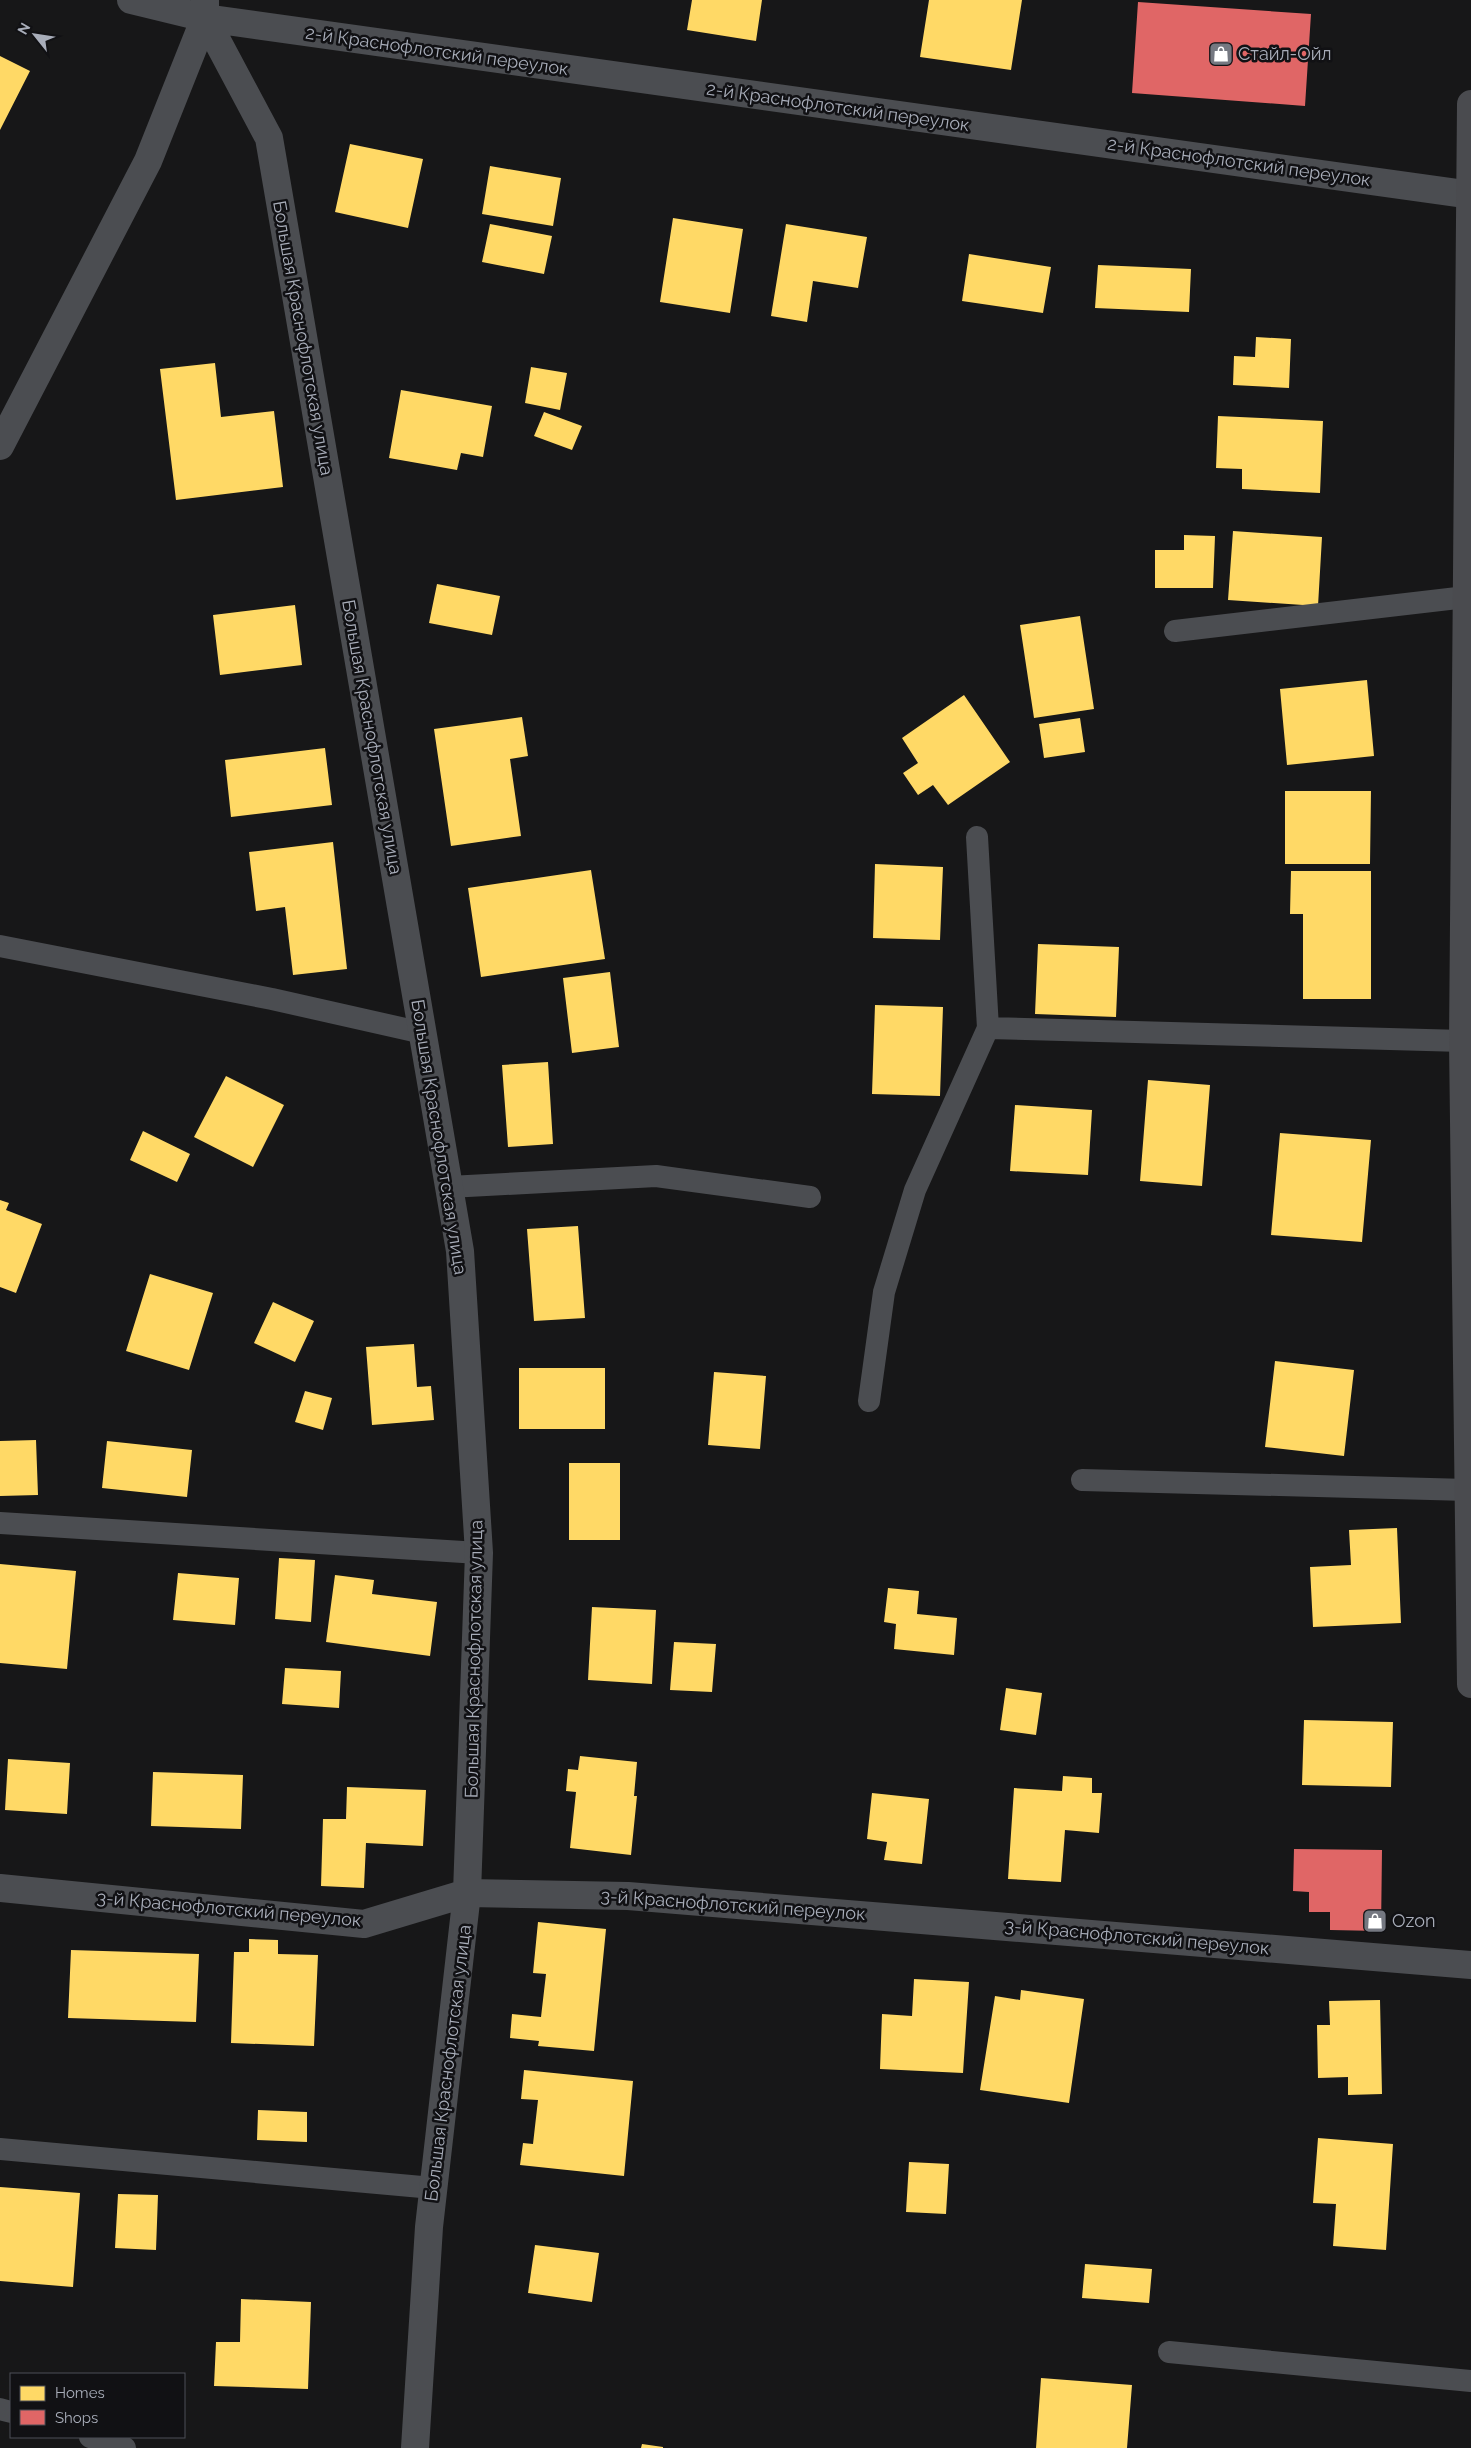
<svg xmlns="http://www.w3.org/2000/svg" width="1471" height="2448" font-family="Raleway,sans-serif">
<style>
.homes{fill:#ffd966}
.shops{fill:#e06666}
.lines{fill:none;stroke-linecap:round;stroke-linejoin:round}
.lane{stroke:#4b4d51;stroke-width:22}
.street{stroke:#4b4d51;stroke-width:28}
.secondary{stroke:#4a4b4f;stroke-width:28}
.labels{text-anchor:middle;stroke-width:5;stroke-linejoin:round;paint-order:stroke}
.street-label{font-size:18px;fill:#a8adb9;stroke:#111114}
.poi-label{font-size:18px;fill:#a8adb9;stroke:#111114;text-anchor:start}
</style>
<rect width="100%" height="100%" fill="#171718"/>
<!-- homes -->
<path class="homes" d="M692,0H762L756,41L687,30Z
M929,0H1022L1011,70L920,57Z
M0,56L30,71L0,130Z
M350,144L423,159L408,228L335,212Z
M490,166L561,178L553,226L482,214Z
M673,218L743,229L730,313L660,302Z
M490,224L552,236L544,274L482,262Z
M786,224L867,237L858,288L813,281L807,322L771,316Z
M969,254L1051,267L1043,313L962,301Z
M1098,265L1191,269L1189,312L1095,308Z
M1256,337L1291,339L1289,388L1233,385L1234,356L1255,357Z
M215,363L221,417L274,411L283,487L176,500L160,369Z
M531,367L567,373L560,410L525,403Z
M401,390L492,406L483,457L461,453L457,470L389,458Z
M544,412L582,426L572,450L534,436Z
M1218,416L1323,421L1320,493L1242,489V469L1216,468Z
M1233,531L1322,537L1318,606L1228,600Z
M1184,535L1215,536L1213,588H1155V550H1184Z
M437,584L500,596L492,635L429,623Z
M295,605L302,665L220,675L213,615Z
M1080,616L1094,709L1034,718L1020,625Z
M1367,680L1374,756L1287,765L1280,689Z
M964,695L1010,762L948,805L933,785L918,795L903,773L918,763L902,738Z
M522,717L528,756L510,759L521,836L451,846L434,729Z
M1080,718L1085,752L1044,758L1039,724Z
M325,748L332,805L231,817L225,760Z
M1285,791H1371L1370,864H1285Z
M333,842L347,969L293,975L285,907L256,911L249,852Z
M875,864L943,867L940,940L873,938Z
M591,870L605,959L481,977L468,888Z
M1291,871H1371V999H1303V914H1290Z
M1038,944L1119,947L1116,1017L1035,1014Z
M610,972L619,1047L572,1053L563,978Z
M875,1005L943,1007L940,1096L872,1094Z
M548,1062L553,1144L508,1147L502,1065Z
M226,1076L284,1105L253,1167L194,1137Z
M1148,1080L1210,1085L1202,1186L1140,1181Z
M1015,1105L1092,1110L1088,1175L1010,1171Z
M143,1131L190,1154L177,1182L130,1160Z
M1280,1133L1371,1140L1362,1242L1271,1235Z
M0,1200L9,1203L6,1210L42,1224L16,1293L0,1287Z
M578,1226L585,1318L534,1321L527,1229Z
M150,1274L213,1293L189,1370L126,1351Z
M273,1302L314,1321L295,1362L254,1343Z
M414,1344L417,1387L431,1386L434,1420L372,1425L366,1347Z
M1275,1361L1354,1370L1344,1456L1265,1447Z
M519,1368H605V1429H519Z
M714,1372L766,1376L760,1449L708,1445Z
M305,1391L332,1398L323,1430L295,1422Z
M36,1440L38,1495L0,1496V1441Z
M107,1441L192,1450L187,1497L102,1488Z
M569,1463H620V1540H569Z
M1397,1528L1401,1623L1313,1627L1310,1567L1351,1565L1349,1530Z
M279,1558L315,1560L311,1622L275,1619Z
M0,1564L76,1571L67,1669L0,1663Z
M178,1573L239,1578L235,1625L173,1620Z
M335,1575L374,1580L372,1594L437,1602L430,1656L326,1642Z
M888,1588L919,1591L917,1614L957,1618L954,1655L894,1649L896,1624L884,1622Z
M592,1607L656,1610L652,1684L588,1680Z
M674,1642L716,1644L712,1692L670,1690Z
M285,1668L341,1671L339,1708L282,1704Z
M1006,1688L1042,1693L1036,1735L1000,1730Z
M1304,1720L1393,1722L1391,1787L1302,1785Z
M580,1756L637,1762L634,1796H637L631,1855L570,1848L576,1792L566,1791L568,1769L578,1770Z
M8,1759L70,1763L67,1814L5,1810Z
M153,1772L243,1775L241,1829L151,1826Z
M1063,1776L1092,1778V1793H1102L1099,1833L1065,1830L1061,1882L1008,1879L1014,1788L1062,1791Z
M347,1787L426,1790L423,1846L366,1843L364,1888L321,1886L323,1819H346Z
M872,1793L929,1799L922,1864L884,1860L887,1842L867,1839Z
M538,1922L606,1929L594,2051L538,2046L539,2041L510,2038L512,2014L541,2017L546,1974L533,1973Z
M249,1939L278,1940V1954L318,1955L314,2046L231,2043L234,1952H249Z
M71,1950L199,1954L196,2022L68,2018Z
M914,1979L969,1982L963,2073L880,2069L882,2014L912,2016Z
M1021,1990L1084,1999L1069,2103L980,2090L995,1996L1020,2000Z
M1380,2000L1382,2094L1348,2095V2077L1318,2078L1317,2025H1330L1329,2001Z
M524,2070L633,2081L624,2176L520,2165L523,2143L533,2144L538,2100L521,2099Z
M258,2110L307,2112V2142L257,2140Z
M1318,2138L1393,2144L1386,2250L1333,2246L1336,2204L1313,2203Z
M909,2162L949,2164L946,2214L906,2212Z
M0,2187L80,2193L73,2287L0,2281Z
M118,2194L158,2195L156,2250L115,2248Z
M535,2245L599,2253L592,2302L528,2293Z
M1085,2264L1152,2269L1149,2303L1082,2298Z
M241,2299L311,2302L308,2389L214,2386L216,2342H240Z
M1041,2378L1132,2385L1127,2448H1036Z
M642,2444L663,2447V2448H641Z"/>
<!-- shops -->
<path class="shops" d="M1138,2L1311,14L1305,106L1132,93Z
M1294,1849L1382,1850L1381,1931L1330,1930V1912H1309V1892L1293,1891Z"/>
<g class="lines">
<!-- lane -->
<path class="lane" d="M1175,631L1466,597
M977,837L988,1028L1463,1041
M0,946L272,999L423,1033
M449,1187L656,1176L810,1197
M869,1401L884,1292L915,1190L988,1028
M1082,1480L1468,1490
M0,1523L479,1553
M0,2149L433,2188
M1169,2352L1471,2381
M0,2409L11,2412
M90,2437L125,2448"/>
<!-- street -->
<path class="street" d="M131,0L205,18L1471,195
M205,0V18L269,138L460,1251L479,1553L467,1893L429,2227L415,2448
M0,446L148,161L205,18
M0,1888L364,1924L467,1893L628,1896L1471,1965"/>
<!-- secondary -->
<path class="secondary" d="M1471,104L1463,1041L1471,1684"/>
</g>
<!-- icons -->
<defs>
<g id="shop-square" transform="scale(1.25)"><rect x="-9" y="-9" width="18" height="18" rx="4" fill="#757881" stroke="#111114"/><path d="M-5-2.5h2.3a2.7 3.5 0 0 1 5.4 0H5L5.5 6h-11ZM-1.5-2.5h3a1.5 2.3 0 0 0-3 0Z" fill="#fff"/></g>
</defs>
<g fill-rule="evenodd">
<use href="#shop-square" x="1221" y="54"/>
<use href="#shop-square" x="1375" y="1921"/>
</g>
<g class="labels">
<!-- street labels -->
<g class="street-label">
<text transform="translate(437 51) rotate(8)" y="6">2-й Краснофлотский переулок</text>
<text transform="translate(838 107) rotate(8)" y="6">2-й Краснофлотский переулок</text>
<text transform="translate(1239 162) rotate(8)" y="6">2-й Краснофлотский переулок</text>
<text transform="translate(303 338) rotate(80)" y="6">Большая Краснофлотская улица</text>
<text transform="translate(372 737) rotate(80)" y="6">Большая Краснофлотская улица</text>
<text transform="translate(439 1137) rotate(81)" y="6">Большая Краснофлотская улица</text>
<text transform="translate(474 1659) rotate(-89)" y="6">Большая Краснофлотская улица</text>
<text transform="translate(733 1905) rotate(4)" y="6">3-й Краснофлотский переулок</text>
<text transform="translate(229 1909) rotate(5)" y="6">3-й Краснофлотский переулок</text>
<text transform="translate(1137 1937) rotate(5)" y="6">3-й Краснофлотский переулок</text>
<text transform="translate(448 2063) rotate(-83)" y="6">Большая Краснофлотская улица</text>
</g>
<!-- poi labels -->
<g class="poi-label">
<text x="1238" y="60">Стайл-Ойл</text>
<text x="1392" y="1927">Ozon</text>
</g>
</g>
<!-- legend -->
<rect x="10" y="2373" width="175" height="65" fill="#111114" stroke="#4d4f56"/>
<rect x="20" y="2386" width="25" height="15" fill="#ffd966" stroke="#4d4f56"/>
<text x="55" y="2398" font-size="15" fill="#a8adb9">Homes</text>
<rect x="20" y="2410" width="25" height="15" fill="#e06666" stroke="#4d4f56"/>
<text x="55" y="2423" font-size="15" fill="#a8adb9">Shops</text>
<!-- north arrow -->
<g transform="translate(35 35) rotate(300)" stroke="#111114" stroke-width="4" paint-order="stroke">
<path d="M0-4L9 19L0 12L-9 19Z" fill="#a8adb9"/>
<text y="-8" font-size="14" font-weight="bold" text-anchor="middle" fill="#a8adb9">N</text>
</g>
</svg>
